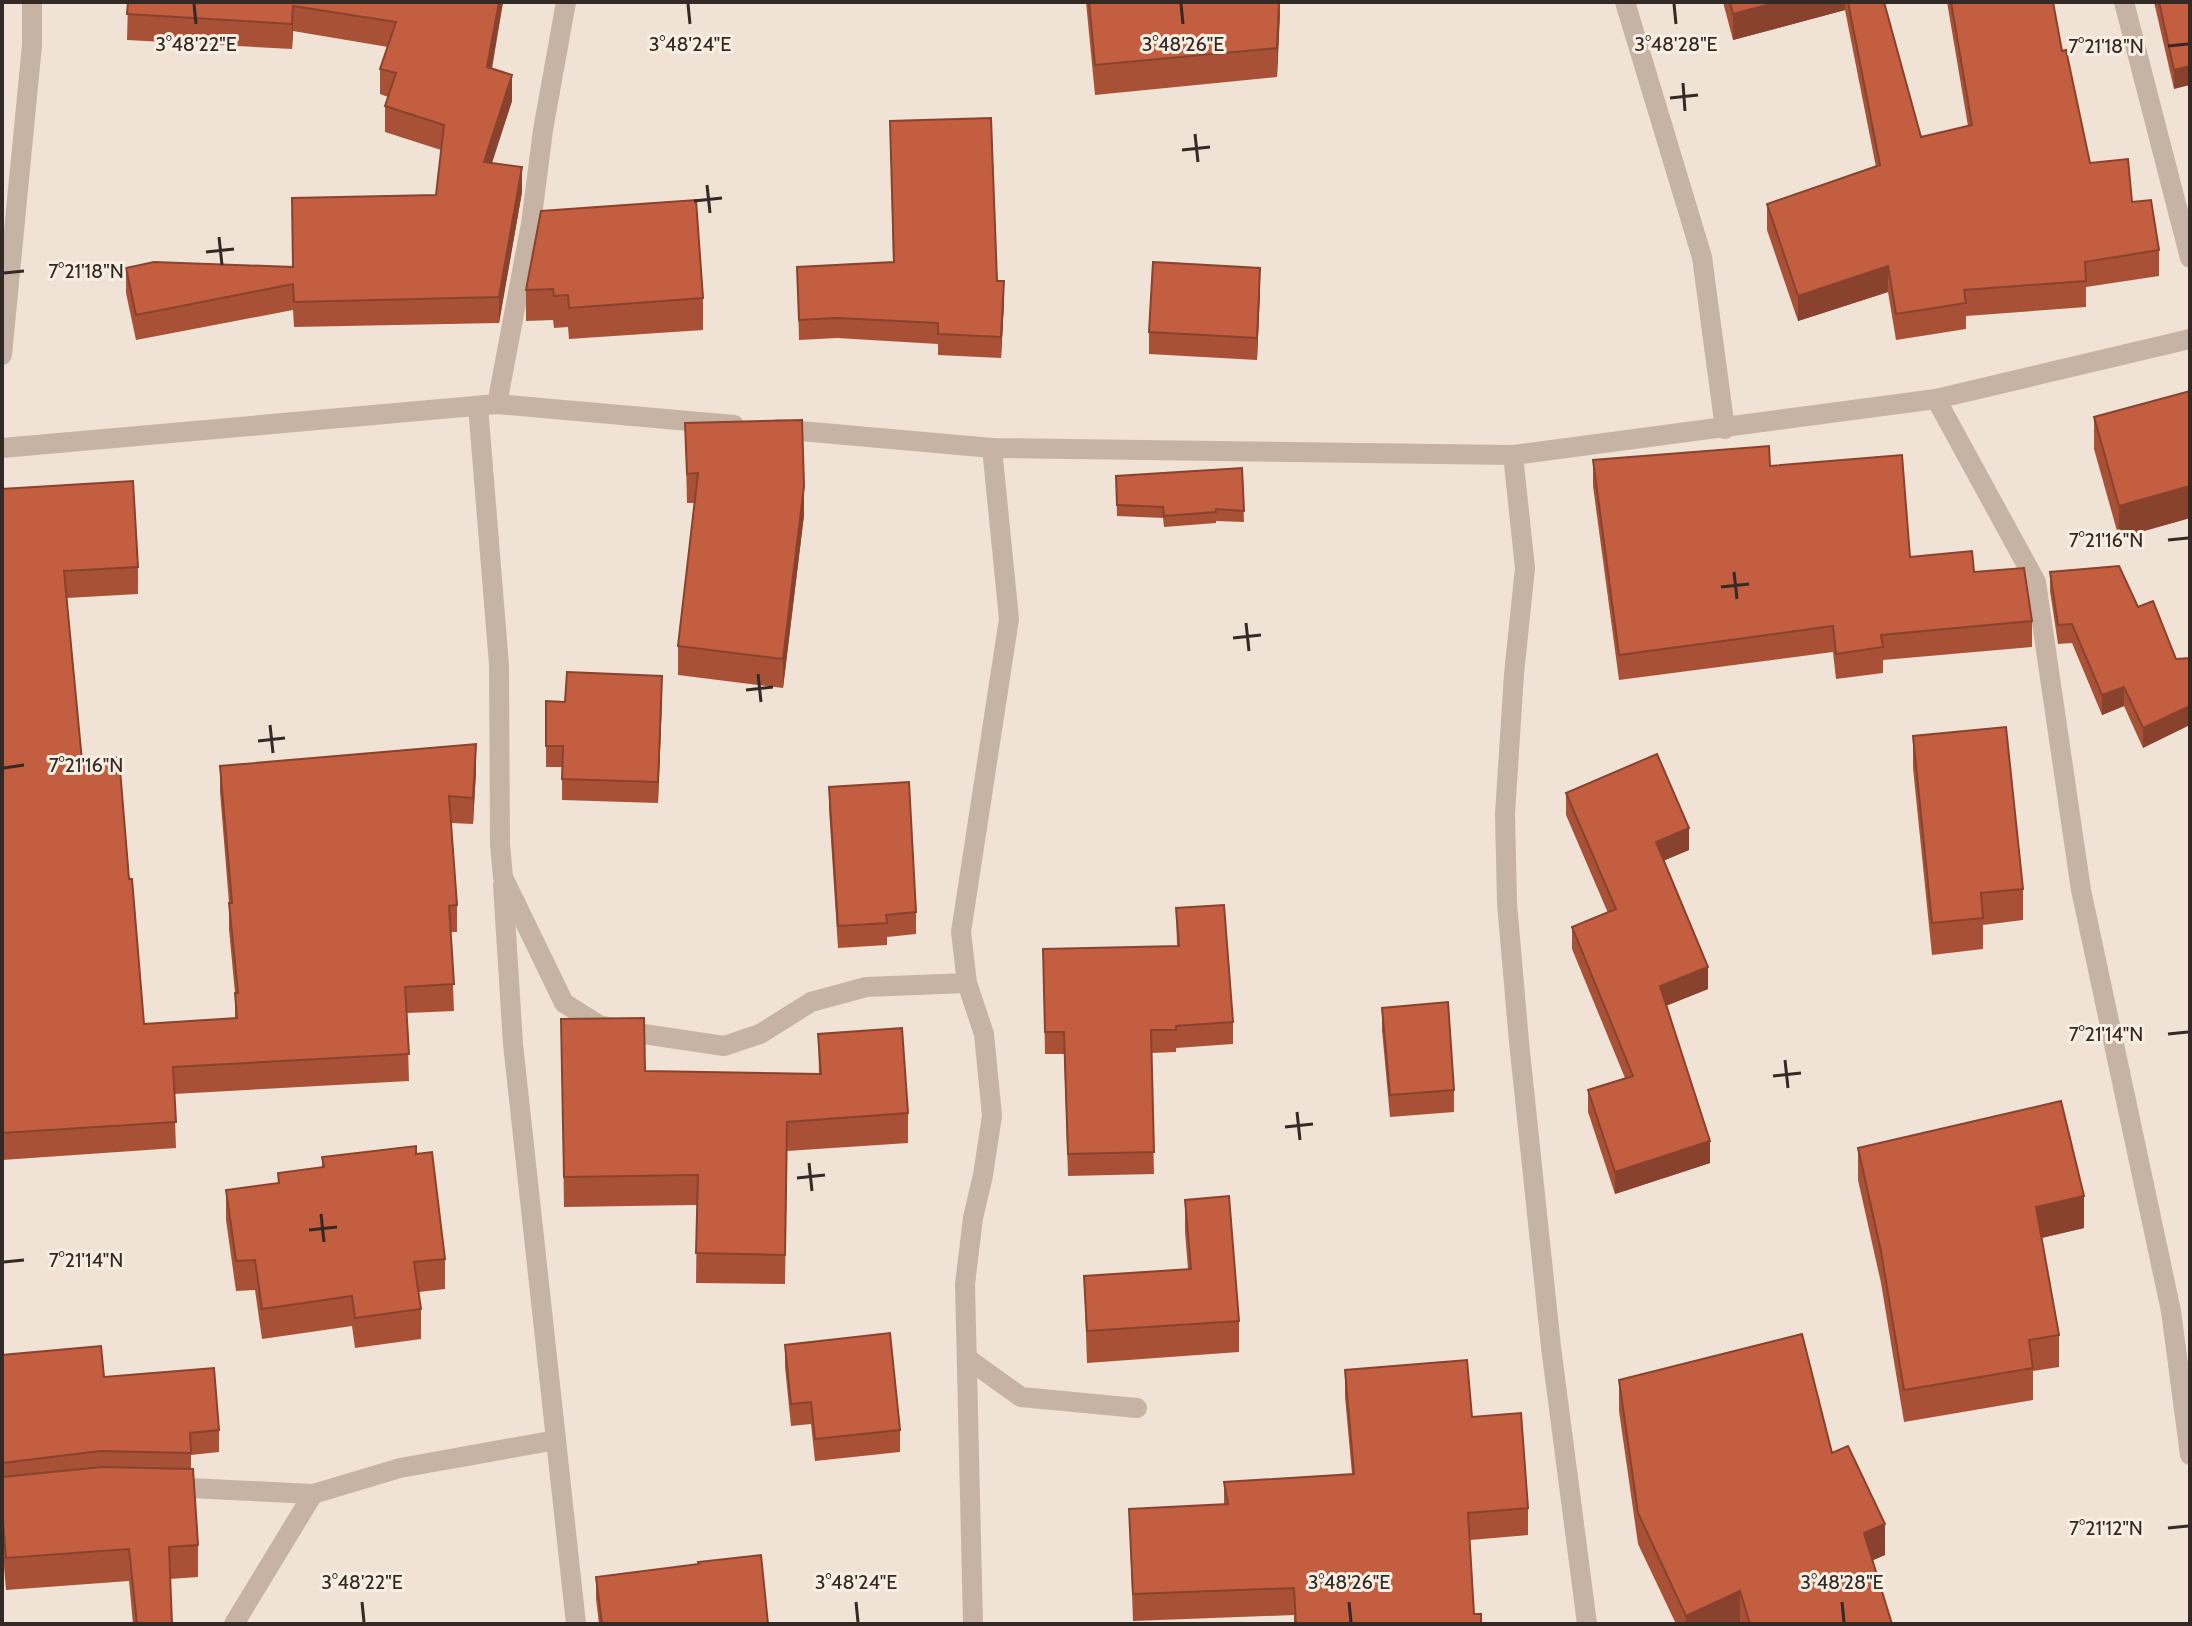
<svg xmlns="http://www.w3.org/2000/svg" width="2192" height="1626" viewBox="0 0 2192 1626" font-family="Cabin,sans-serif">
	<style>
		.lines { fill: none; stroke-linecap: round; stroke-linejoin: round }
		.minor { stroke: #c7b3a3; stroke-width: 20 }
		.tertiary { stroke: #c7b3a3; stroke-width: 20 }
		.wall { fill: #a95137 }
		.shaded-wall { fill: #89422d }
		.building { fill: #c45e40; stroke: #89422d; stroke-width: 2 }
		.ticks { fill: none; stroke: #332925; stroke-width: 3 }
		.ticks-label { font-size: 20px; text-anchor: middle; fill: #332925; stroke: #f8eee2; stroke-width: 6; stroke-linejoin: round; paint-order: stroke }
	</style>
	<rect width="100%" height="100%" fill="#f0e3d6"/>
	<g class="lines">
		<g class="minor">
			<path d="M1625 2 1702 257 1725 429"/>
			<path d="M2124 2 2190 258"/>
			<path d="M2 355 32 45V2"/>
			<path d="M1936 399 2036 582 2081 890 2171 1311 2190 1455"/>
			<path d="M497 404 531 224 543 130 566 2"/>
			<path d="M478 406 499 665 500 845 503 877 564 1003 599 1025 630 1032 724 1046 760 1034 811 1002 866 987 967 983"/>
			<path d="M1513 455 1525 568 1514 674 1505 814 1507 903 1519 1042 1551 1347 1587 1624"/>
			<path d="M503 885 513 1044 576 1624"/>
			<path d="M968 1359 1021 1397 1137 1408"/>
			<path d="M169 1487 313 1494"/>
			<path d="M234 1624 313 1494 400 1468 556 1440"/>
			<path d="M973 1624 965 1284 973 1218 983 1175 992 1116 984 1034 967 983 961 932 1009 619 992 448"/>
		</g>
		<g class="tertiary">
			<path d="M778 429 992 448 1513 455 1936 399 2190 339"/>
			<path d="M2 448 497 404 734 425"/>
		</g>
	</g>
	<g class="wall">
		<path d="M128 2H503L492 69 512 101 491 163 522 192 499 323 294 327 293 310 136 340 126 293V268L293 267 436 195 441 150 385 132V106L388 97 380 94V69L388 47 293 31 292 49 127 40Z"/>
		<path d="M1086 2H1280L1277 77 1095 95Z"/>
		<path d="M1723 2H1884L1921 137 1968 126 1947 2H2053L2062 51 2090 163 2132 202 2159 250V276L2086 287V307L1966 316V329L1896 340 1888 292 1798 321 1767 230V204L1876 167 1845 10 1733 40Z"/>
		<path d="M2154 2H2190L2174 89Z"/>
		<path d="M890 121 997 281 1004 302 1001 358 938 355V344L837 338 799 340 797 267 893 262Z"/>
		<path d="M541 211 703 298V330L569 339 568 327 554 328 553 320 526 321V290Z"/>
		<path d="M1260 290 1257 360 1149 354V332Z"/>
		<path d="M2190 391V518L2119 538 2094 449V417Z"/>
		<path d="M685 423 804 515 783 688 678 675V646L695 503H687Z"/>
		<path d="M1593 460 1910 557 1974 572 2032 621V647L1883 660V673L1836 679 1833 652 1619 680 1593 486Z"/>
		<path d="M1242 468 1244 522 1216 521V523L1164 527 1163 518 1117 516 1116 476Z"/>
		<path d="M2 489 138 567V594L67 598 82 761 129 879 144 1024 235 1018V993L229 930V903L220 792V766L476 771 473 824 451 823 457 905V932H451L454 1011 407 1013 409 1081 174 1094 176 1148 2 1160Z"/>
		<path d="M2050 572 2138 607 2153 601 2143 748 2124 706 2102 715 2072 643 2058 644 2050 591Z"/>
		<path d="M662 697 658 803 562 800V767H546V701L565 702Z"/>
		<path d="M1913 736 2023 889V920L1983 925V949L1932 955 1913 768Z"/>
		<path d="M829 787 916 912V934L887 937V945L838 948 829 809Z"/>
		<path d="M1566 793 1689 850 1664 860 1708 989 1666 1006 1710 1163 1615 1194 1588 1112V1090L1625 1078 1572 949V927L1608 913 1566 815Z"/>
		<path d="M1176 908 1233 1022V1044L1176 1048V1052L1151 1053 1154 1174 1068 1176 1064 1054H1045L1043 949 1177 946Z"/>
		<path d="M1382 1008 1454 1090V1112L1390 1117 1382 1030Z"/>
		<path d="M561 1019 645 1071 819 1074 818 1034 908 1113V1143L787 1151 785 1284 696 1283 697 1205 564 1207Z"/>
		<path d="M1858 1148 2084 1228 2042 1238 2059 1335V1367L2033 1371V1400L1904 1422 1881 1283 1858 1180Z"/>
		<path d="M416 1154 445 1259V1289L419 1292 421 1309V1339L355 1348 352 1326 262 1339 255 1290 236 1291 226 1220V1190L278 1183V1173L322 1167V1157Z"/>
		<path d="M1185 1200 1239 1321V1352L1087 1363 1084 1276 1188 1269 1185 1232Z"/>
		<path d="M785 1345 900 1430V1452L815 1461 811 1424 791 1426 785 1367Z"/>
		<path d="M2 1355 104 1377 219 1430V1452L191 1455V1469L198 1545V1577L170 1579 172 1624H133L129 1581 6 1590 2 1542Z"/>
		<path d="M1345 1370 1472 1417 1528 1508V1535L1470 1540 1474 1614 1481 1624H1294V1615L1133 1621 1129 1509 1224 1505V1482L1352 1474 1345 1397Z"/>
		<path d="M1619 1380 1832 1453 1885 1555 1873 1560 1892 1624H1740V1622L1736 1624H1676L1638 1544 1619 1411Z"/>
		<path d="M596 1577 768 1624H599L596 1599Z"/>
	</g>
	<g class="shaded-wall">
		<path d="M499 2H503L487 93V67Z"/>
		<path d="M1279 2 1280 15 1277 77V48Z"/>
		<path d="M1778 2H1845V10L1733 40V14Z"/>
		<path d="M293 6V31L292 49V24Z"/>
		<path d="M2190 66V85L2174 89V70Z"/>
		<path d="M512 75V101L484 188V162Z"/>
		<path d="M522 167V192L499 323V297Z"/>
		<path d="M1888 266V292L1798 321V296Z"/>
		<path d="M1260 268V290L1257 360V338Z"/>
		<path d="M1004 281V302L1001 358V337Z"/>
		<path d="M804 486V515L783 688V659Z"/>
		<path d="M2190 486V518L2119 538V506Z"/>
		<path d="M662 676V697L658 803V782Z"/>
		<path d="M2124 687V706L2102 715V695Z"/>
		<path d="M2190 706V725L2143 748V728Z"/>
		<path d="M476 744V771L473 824V798Z"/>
		<path d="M1689 828V850L1656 864V842Z"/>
		<path d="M1708 967V989L1660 1008V986Z"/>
		<path d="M1710 1141V1163L1615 1194V1172Z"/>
		<path d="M2084 1196V1228L2036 1239V1207Z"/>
		<path d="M1885 1524V1555L1864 1564V1533Z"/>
		<path d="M1740 1591V1622L1736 1624H1686V1616Z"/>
	</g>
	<g class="building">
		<path d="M128 2H499L487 67 512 75 484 162 522 167 499 297 294 302 293 284 136 315 126 268 154 262 293 267 292 198 436 195 444 125 385 106 396 73 380 69 396 22 293 6 292 24 127 14Z"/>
		<path d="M1089 2H1279L1277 48 1095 65Z"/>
		<path d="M1730 2H1778L1733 14Z"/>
		<path d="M1848 2H1884L1921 137 1972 125 1951 2H2053L2062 51 2066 50 2090 163 2128 159 2132 202 2151 200 2159 250 2085 262 2086 281 1964 290 1966 303 1896 314 1888 266 1798 296 1767 204 1880 165Z"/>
		<path d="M2159 2H2190V66L2174 70Z"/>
		<path d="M991 118 997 281H1004L1001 337 938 334V323L837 318 799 320 797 267 894 262 890 121Z"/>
		<path d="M696 200 703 298 569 308 568 295 554 296 553 289 526 290 541 211Z"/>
		<path d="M1153 262 1260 268 1257 338 1149 332Z"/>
		<path d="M2190 391V486L2119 506 2094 417Z"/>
		<path d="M802 420 804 486 783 659 678 646 698 473 687 474 685 423Z"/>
		<path d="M1769 446 1770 466 1902 455 1910 557 1972 551 1974 572 2024 568 2032 621 1881 635 1883 647 1836 654 1833 626 1619 655 1593 460Z"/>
		<path d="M1242 468 1244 511 1216 509V512L1164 516 1163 507 1117 505 1116 476Z"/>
		<path d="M133 481 138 567 64 571 82 761 119 757 129 879H132L144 1024 237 1018 235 993H238L229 903H232L220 766 476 744 473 798 449 796 457 905 449 906 454 984 405 987 409 1054 173 1067 176 1122 2 1133V489Z"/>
		<path d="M2119 566 2138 607 2153 601 2176 659 2190 658V706L2143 728 2124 687 2102 695 2072 624 2058 625 2050 572Z"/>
		<path d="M567 672 662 676 658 782 562 779 563 746H546V701L565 702Z"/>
		<path d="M2006 727 2023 889 1981 893 1983 918 1932 923 1913 736Z"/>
		<path d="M1657 754 1689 828 1656 842 1708 967 1660 986 1710 1141 1615 1172 1588 1090 1633 1076 1572 927 1616 909 1566 793Z"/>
		<path d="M909 782 916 912 886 915 887 923 838 926 829 787Z"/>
		<path d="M1224 905 1233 1022 1176 1026V1030H1151L1154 1152 1068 1154 1064 1032H1045L1043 949 1179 946 1176 908Z"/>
		<path d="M1448 1002 1454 1090 1390 1095 1382 1008Z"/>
		<path d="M644 1018 645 1071 821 1074 818 1034 902 1028 908 1113 787 1122 785 1255 696 1253 698 1175 564 1177 561 1019Z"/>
		<path d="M2061 1101 2084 1196 2036 1207 2059 1335 2029 1340 2033 1368 1904 1390 1881 1251 1858 1148Z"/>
		<path d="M416 1146V1154L432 1152 445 1259 414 1262 421 1309 355 1318 352 1296 262 1309 255 1260 236 1261 226 1190 279 1183 278 1173 324 1167 322 1157Z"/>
		<path d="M1229 1196 1239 1321 1087 1331 1084 1276 1191 1269 1185 1200Z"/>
		<path d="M890 1333 900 1430 815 1439 811 1402 791 1404 785 1345Z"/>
		<path d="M1802 1334 1832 1453 1848 1446 1885 1524 1864 1533 1892 1624H1750L1740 1591 1686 1616 1638 1513 1619 1380Z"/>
		<path d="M101 1346 104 1377 214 1368 219 1430 190 1433 191 1453 100 1451 2 1463V1355Z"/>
		<path d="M1467 1360 1472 1417 1521 1413 1528 1508 1468 1513 1474 1614H1481V1624H1296L1294 1588 1133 1594 1129 1509 1228 1504 1224 1482 1354 1474 1345 1370Z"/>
		<path d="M102 1467 193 1469 198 1545 169 1547 172 1624H137L129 1549 6 1558 2 1510V1477Z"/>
		<path d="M761 1555 768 1624H602L596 1577 699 1564 698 1562Z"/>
	</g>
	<path class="ticks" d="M194 4 196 24M688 4 690 24M1181 4 1183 24M1674 4 1676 24M2168 46 2188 44M1683 83 1685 111M1670 98 1698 95M1195 134 1198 162M1182 150 1210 147M707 185 710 213M694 201 722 198M219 237 222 265M206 252 234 249M4 273 24 271M2168 540 2188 538M1734 572 1737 599M1721 587 1749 584M1246 623 1249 651M1233 638 1261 635M758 674 761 702M746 690 773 687M270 725 273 753M258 741 285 738M4 768 24 765M2168 1034 2188 1032M1785 1060 1788 1088M1773 1076 1801 1073M1297 1112 1300 1140M1285 1127 1313 1124M809 1163 812 1191M797 1178 825 1175M321 1214 324 1242M309 1230 337 1227M4 1262 24 1260M2168 1528 2188 1526M362 1602 364 1622M856 1602 858 1622M1349 1602 1351 1622M1842 1602 1844 1622"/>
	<g class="ticks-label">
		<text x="196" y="51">3°48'22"E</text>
		<text x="690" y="51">3°48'24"E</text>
		<text x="1183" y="51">3°48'26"E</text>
		<text x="1676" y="51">3°48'28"E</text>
		<text x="2106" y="53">7°21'18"N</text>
		<text x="86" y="278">7°21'18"N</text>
		<text x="2106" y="547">7°21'16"N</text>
		<text x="86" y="772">7°21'16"N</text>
		<text x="2106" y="1041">7°21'14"N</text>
		<text x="86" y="1267">7°21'14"N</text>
		<text x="2106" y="1535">7°21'12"N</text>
		<text x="362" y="1589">3°48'22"E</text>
		<text x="856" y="1589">3°48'24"E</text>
		<text x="1349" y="1589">3°48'26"E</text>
		<text x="1842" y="1589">3°48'28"E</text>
	</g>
	<rect width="2192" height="1626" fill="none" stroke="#332925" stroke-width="8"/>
</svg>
